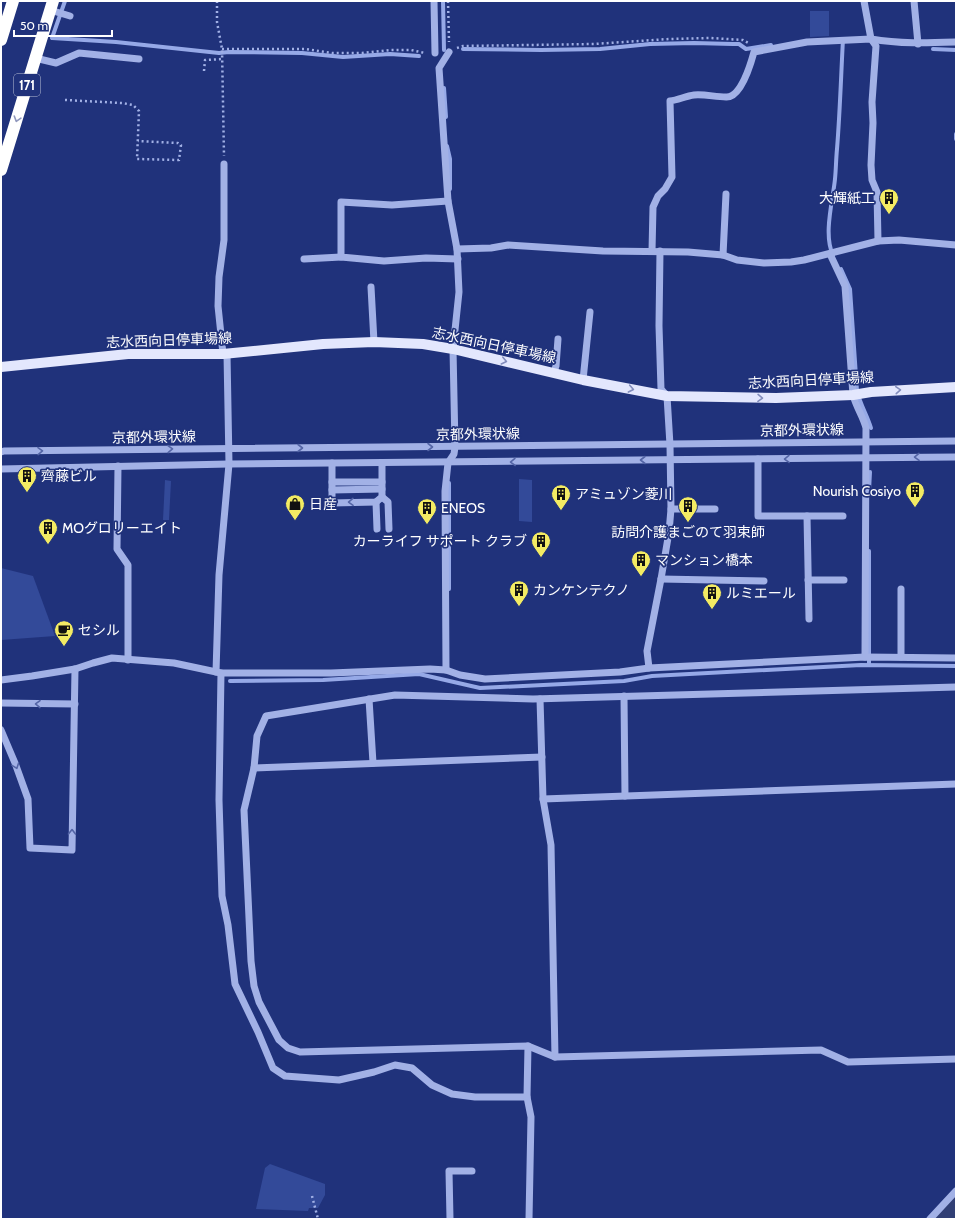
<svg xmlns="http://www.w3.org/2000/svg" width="957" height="1220" viewBox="0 0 957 1220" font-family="Cabin,'Noto Sans JP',sans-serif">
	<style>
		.green { fill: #334a99 }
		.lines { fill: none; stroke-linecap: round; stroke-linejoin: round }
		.stream { stroke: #96a9e7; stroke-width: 4 }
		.river { stroke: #313f75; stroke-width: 24 }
		.path { stroke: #a2b1e6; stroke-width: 2.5; stroke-dasharray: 2 3; stroke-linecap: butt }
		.minor { stroke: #a2b1e6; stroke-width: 7 }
		.major { stroke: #e3e7fd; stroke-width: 10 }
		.highway { stroke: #fff; stroke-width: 12 }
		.oneway { stroke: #9098bd }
		.oneway2 { stroke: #828cbc }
		.oneway3 { stroke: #5465a6 }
		.labels { text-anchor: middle; stroke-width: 3.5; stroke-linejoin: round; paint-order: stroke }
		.shield { fill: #20327b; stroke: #bcc2d7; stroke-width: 1 }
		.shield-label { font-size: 13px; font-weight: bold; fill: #fff }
		.poi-label { font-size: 14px; fill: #fff; stroke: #20327b; text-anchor: start }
		.street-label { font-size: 14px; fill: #fff; stroke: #20327b }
	</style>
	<rect width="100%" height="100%" fill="#20327b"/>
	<g class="green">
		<path d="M810 11H829V36L810 37Z"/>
		<path d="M519 479 532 480V522L519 521Z"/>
		<path d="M165 480 171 481 169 520H163Z"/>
		<path d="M1 568 33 576 55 636 1 640Z"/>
		<path d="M270 1164 325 1184V1195L318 1208H309L308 1211 256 1209 265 1168Z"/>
	</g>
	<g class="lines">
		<g class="stream">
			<path d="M65 1 52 38 116 42 219 53 229 52 302 53 343 57 390 54 419 56"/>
			<path d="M443 1 444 50"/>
			<path d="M463 49 541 50 600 49 650 44 694 43 733 44H739L746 49 771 45"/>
			<path d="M933 49 956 50"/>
			<path d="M444 88 446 117"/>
			<path d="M956 134V139"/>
			<path d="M447 146 450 159V189"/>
			<path d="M833 255C823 235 833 200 835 179 836 169 836 159 837 149 840 112 841 76 843 39"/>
			<path d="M841 269 850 289 857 391C860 404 867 415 871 428"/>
			<path d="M449 483V589"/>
			<path d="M869 491 870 472"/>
			<path d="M869 665V551"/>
			<path d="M230 681 323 680 419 674 480 688 624 681 652 676 861 665 956 666"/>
		</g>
		<path class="river" d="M946 1219 956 1209"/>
		<g class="path">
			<path d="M217 1V22L222 49 224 156"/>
			<path d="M448 1 449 42"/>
			<path d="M457 48 463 46 594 44 669 39 711 38 743 40 750 44"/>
			<path d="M222 49H306L332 53H362L391 50H411L425 53"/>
			<path d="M204 71 205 60 223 59"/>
			<path d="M65 100 122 103 133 105 139 111 137 159 179 160 181 145 178 143 138 141"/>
			<path d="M312 1196 318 1219"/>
		</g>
		<g class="minor">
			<path d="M434 1 435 53"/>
			<path d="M864 1 871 39C900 44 927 43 956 42"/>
			<path d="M914 1 918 44"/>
			<path d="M50 10 70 16"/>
			<path d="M35 58 56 63 79 53 139 59"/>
			<path d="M448 201 392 205 341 202V257L384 261 426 258 458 259"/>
			<path d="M457 249 491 248 508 245 603 251 688 252 723 255 737 260 764 263 791 262 804 260 878 241 899 240 956 245"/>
			<path d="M652 251 653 207 658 196 665 189 672 177 670 101C678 100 686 96 694 95 705 94 715 97 726 97 741 98 751 63 754 52L807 42 871 39 876 46 872 102 873 123 871 165 872 180 877 192 878 241"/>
			<path d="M830 254 845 286 853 395C856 407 863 416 866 428L865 657"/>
			<path d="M723 255 726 194"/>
			<path d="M304 259 341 257"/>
			<path d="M371 287 374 342"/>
			<path d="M223 354 218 306 219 277 224 240V164"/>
			<path d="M554 372 556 366 558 339"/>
			<path d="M583 380 590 312"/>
			<path d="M1 452 4 451 956 441"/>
			<path d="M758 459V516H843"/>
			<path d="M332 463V503L376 502 382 497V463"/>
			<path d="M118 466 117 549 128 565V660"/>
			<path d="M1 469 229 464 956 457"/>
			<path d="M332 482H382"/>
			<path d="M332 490 382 489"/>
			<path d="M382 497 388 502 389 529"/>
			<path d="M376 502 377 529"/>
			<path d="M671 509H715"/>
			<path d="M807 516 809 619"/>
			<path d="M661 579 764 581"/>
			<path d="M808 580H844"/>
			<path d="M901 657V589"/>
			<path d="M649 668 647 651 661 579 669 532 671 509 670 445 667 396 661 389 659 326 660 251"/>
			<path d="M446 670 445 491 448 463 454 454 455 447 453 349 459 292 457 249 448 201 439 68 449 52"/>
			<path d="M216 672 219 575 229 464 227 354"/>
			<path d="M221 673 219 800 222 896 228 925 235 984 258 1032 273 1068 285 1076 339 1080 374 1072 395 1065 412 1068 432 1085 452 1094 475 1097H527L531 1117 529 1219"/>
			<path d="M1 680 32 676 75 669 93 663 112 658 174 663 221 673H331L430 669 446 670 460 675 485 679 620 672 649 668 865 657 956 658"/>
			<path d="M956 687 533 699 395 695 266 716 257 736 254 768 244 810 251 961 254 986 259 1002 279 1040 288 1048 300 1052 528 1046 555 1057 821 1050 848 1062 956 1059"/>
			<path d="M624 696 625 796"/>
			<path d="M369 699 373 763"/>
			<path d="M540 699 543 799 551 845 555 1057"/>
			<path d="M1 703 75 704"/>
			<path d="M1 730 15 763 28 799 30 848 72 850 75 669"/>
			<path d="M254 768 542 757"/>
			<path d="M543 799 956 784"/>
			<path d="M527 1097 528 1046"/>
			<path d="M450 1219 449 1171H472"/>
			<path d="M930 1219 956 1191"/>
		</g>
		<path class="major" d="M1 367 128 354H223L323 344 374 342 423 344 453 349 583 380 667 396 776 398 853 395 871 392 956 387"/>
		<g class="highway">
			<path d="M1 40 13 1"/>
			<path d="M1 170 53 1"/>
		</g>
	</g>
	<defs><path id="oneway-chevron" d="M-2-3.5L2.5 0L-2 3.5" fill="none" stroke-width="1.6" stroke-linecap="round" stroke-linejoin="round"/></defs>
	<use class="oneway" href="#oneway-chevron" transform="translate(17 119) rotate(107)"/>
	<g class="oneway2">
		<use href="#oneway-chevron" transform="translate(504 361) rotate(13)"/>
		<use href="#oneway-chevron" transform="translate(631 389) rotate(11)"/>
		<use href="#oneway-chevron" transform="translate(898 390) rotate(-4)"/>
		<use href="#oneway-chevron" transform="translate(760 398) rotate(1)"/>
	</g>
	<g class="oneway3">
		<use href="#oneway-chevron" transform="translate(430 447)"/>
		<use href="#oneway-chevron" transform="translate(300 448)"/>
		<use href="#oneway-chevron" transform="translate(170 449) rotate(-1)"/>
		<use href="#oneway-chevron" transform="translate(40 451) rotate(-1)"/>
		<use href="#oneway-chevron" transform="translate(917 457) rotate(179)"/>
		<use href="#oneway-chevron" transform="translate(787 459) rotate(179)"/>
		<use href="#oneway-chevron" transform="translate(643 460) rotate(180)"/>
		<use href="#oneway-chevron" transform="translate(513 462) rotate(179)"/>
		<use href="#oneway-chevron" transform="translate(351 502) rotate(179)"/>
		<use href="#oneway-chevron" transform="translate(38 704) rotate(-179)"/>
		<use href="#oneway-chevron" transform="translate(16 766) rotate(70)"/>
		<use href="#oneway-chevron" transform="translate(72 832) rotate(-89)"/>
	</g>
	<defs>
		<symbol id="building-pin" viewBox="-11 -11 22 30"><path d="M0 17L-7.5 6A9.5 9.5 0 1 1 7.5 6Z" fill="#f3eb63" stroke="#20327b"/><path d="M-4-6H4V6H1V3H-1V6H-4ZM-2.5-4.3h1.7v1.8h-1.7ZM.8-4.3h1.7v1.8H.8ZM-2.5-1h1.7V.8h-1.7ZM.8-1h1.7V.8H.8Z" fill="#111"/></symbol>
		<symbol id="shop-pin" viewBox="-11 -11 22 30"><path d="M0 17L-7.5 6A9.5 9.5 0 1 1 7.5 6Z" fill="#f3eb63" stroke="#20327b"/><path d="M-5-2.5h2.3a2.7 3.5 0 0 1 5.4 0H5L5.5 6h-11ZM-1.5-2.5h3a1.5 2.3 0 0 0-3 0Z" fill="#111"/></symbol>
		<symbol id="cafe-pin" viewBox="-11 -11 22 30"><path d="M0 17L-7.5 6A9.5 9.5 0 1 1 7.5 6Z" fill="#f3eb63" stroke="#20327b"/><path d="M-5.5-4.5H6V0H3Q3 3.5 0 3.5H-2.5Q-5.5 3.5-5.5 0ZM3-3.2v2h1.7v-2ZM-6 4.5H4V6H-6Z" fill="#111"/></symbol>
	</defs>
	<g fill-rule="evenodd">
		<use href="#building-pin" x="878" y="187" width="22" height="30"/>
		<use href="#building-pin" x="16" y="465" width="22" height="30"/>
		<use href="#building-pin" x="904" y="480" width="22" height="30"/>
		<use href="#building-pin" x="550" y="483" width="22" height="30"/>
		<use href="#shop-pin" x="284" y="493" width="22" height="30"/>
		<use href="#building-pin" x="677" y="495" width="22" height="30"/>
		<use href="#building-pin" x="416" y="497" width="22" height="30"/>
		<use href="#building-pin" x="37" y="517" width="22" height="30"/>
		<use href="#building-pin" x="530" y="530" width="22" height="30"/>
		<use href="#building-pin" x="630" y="549" width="22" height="30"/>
		<use href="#building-pin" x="508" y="579" width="22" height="30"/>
		<use href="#building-pin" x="701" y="582" width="22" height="30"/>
		<use href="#cafe-pin" x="53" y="619" width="22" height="30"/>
	</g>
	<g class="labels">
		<rect class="shield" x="14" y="74" width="26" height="22" rx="3"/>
		<g class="shield-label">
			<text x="27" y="90">171</text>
		</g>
		<g class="poi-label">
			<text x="875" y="203" text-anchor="end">大輝紙工</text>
			<text x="41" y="481">齊藤ビル</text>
			<text x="901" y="496" text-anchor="end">Nourish Cosiyo</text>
			<text x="575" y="499">アミュゾン菱川</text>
			<text x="309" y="509">日産</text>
			<text x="441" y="513">ENEOS</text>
			<text x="62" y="533">MOグロリーエイト</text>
			<text x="688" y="537" text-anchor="middle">訪問介護まごのて羽束師</text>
			<text x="527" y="546" text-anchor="end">カーライフ サポート クラブ</text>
			<text x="655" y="565">マンション橋本</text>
			<text x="533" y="595">カンケンテクノ</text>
			<text x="726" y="598">ルミエール</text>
			<text x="78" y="635">セシル</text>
		</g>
		<g class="street-label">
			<text transform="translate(169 340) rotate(-2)" y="5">志水西向日停車場線</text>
			<text transform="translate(494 345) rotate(12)" y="5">志水西向日停車場線</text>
			<text transform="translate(811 380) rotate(-3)" y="5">志水西向日停車場線</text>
			<text transform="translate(802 430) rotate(-1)" y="5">京都外環状線</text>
			<text transform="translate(478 434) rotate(-1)" y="5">京都外環状線</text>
			<text transform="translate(154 437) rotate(-1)" y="5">京都外環状線</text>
		</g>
	</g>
	<rect width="957" height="1220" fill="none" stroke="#ffffff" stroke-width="4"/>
	<path d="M14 30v6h98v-6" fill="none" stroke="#ffffff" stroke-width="2"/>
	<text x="20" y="30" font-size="12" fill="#ffffff" stroke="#20327b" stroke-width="3" paint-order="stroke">50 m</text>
</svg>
